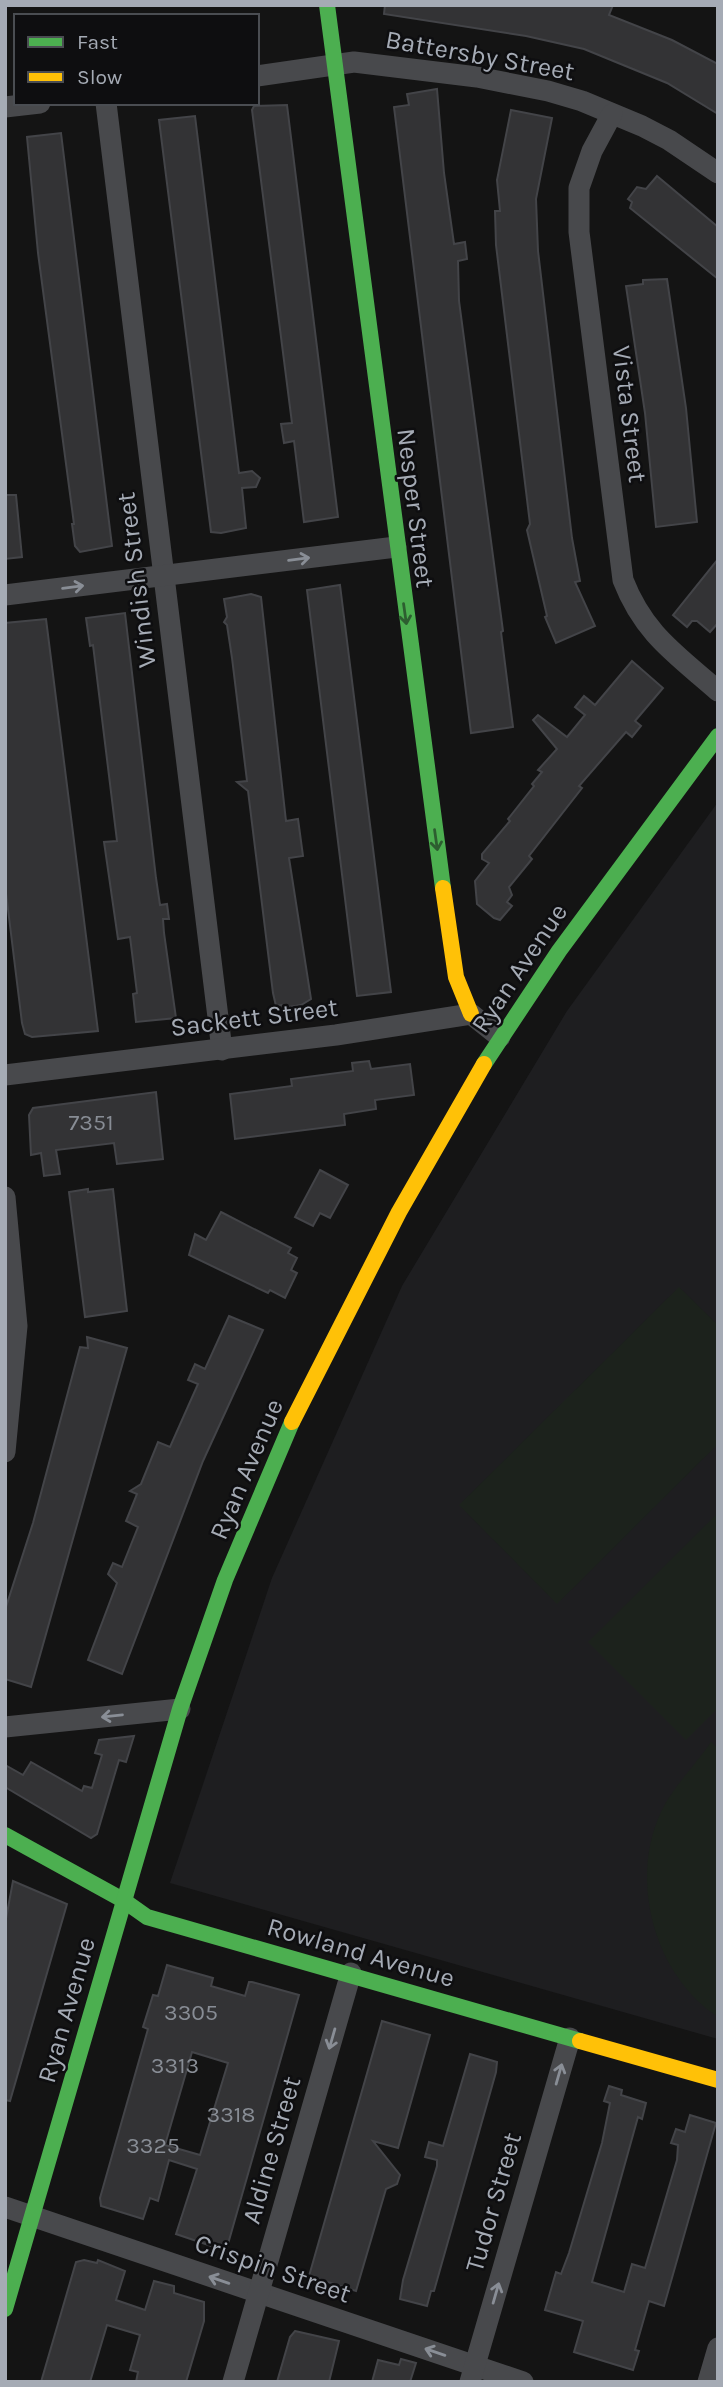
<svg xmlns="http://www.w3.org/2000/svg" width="723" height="2387" viewBox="0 0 723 2387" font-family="Karla,sans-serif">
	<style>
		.built { fill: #1e1e20 }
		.green { fill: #1c221c }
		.building { fill: #333335; stroke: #434448; stroke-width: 2; fill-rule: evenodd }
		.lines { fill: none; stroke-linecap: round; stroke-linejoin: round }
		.street { stroke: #48494c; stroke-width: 21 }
		.fast { stroke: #4caf50; stroke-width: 16 }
		.slow { stroke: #ffc107; stroke-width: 16 }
		.oneway { stroke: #898e96 }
		.oneway2 { stroke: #2d5e30 }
		.labels { text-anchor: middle; stroke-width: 5; stroke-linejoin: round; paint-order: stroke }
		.number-label { font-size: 23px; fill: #888d95 }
		.street-label { font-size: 26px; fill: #a5abb5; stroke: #0e0e10 }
	</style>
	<rect width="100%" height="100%" fill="#141414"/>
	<path class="built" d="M718 802V2039L170 1883 272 1578 402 1286 567 1011Z"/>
	<g class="green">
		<path d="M679 1287 718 1325V1444L557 1604 459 1505Z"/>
		<path d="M718 1513V1708L686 1740 588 1642Z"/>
		<path d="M711 1742 718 1748V2012L715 2015C654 1973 629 1880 661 1812 674 1785 695 1766 711 1742Z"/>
	</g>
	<g class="building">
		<path d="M385 5H613L609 15 672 40 718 64V114L667 83 584 49 526 36 384 14Z"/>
		<path d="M437 89 444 173 454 244 465 242 467 259 458 261 459 301 503 631 501 632 513 727 471 733 394 107 409 105 407 94Z"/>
		<path d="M287 105 338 517 304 522 294 441 284 443 281 424 292 423 252 110 254 106Z"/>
		<path d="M511 110 552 118 536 199 538 251 572 538 580 581 575 582 595 626 556 643 545 617 547 616 527 530 530 524 496 245 495 211H500L497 180Z"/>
		<path d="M195 116 239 473 252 471 260 478 256 487 242 488 246 528 221 533 211 532 159 120Z"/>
		<path d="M61 133 112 546 80 552 75 546 72 524H74L38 253 27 137Z"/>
		<path d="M657 176 718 227V279L630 208 632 202 628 199 637 187 646 189Z"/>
		<path d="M667 279 686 408 697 522 656 527 645 413 626 286 643 284V280Z"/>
		<path d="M5 495H16L22 557 5 559Z"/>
		<path d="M718 559V623L710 632 697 621H692L687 627 673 615Z"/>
		<path d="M340 585 391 992 357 996 307 590Z"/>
		<path d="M251 594 261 597 286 821 298 819 303 856 289 858 311 999 301 1005 283 1008 282 1005 276 1006 273 993 248 791 237 782 247 781 232 658 227 625 224 622 227 617 224 599Z"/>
		<path d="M125 613 156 878 160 905 167 904 169 919H163L164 933 176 1018 136 1022 133 994 137 993 130 937 118 939 104 842 117 841 93 645 90 646 86 618Z"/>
		<path d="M46 619 98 1031 32 1037 25 1034 22 1023 5 885V623Z"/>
		<path d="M632 661 663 688 635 721 641 726 632 737 626 732 579 786 582 788 529 856 532 859 509 887 512 895 507 902 512 906 500 920 494 918 477 904 475 881 489 863 482 859V854L510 821 508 819 534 786 532 784 542 772 538 770 557 749 533 720 538 715 567 737 585 715 575 707 584 696 595 705Z"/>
		<path d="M369 1061 371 1069 410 1064 414 1095 375 1100 376 1109 344 1114 345 1125 235 1139 230 1094 292 1086 291 1079 353 1071 352 1063Z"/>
		<path d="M156 1092 163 1159 117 1164 114 1143 56 1150 60 1174 44 1176 41 1153 31 1155 29 1115 33 1108Z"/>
		<path d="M320 1170 348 1185 330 1218 320 1213 313 1226 295 1217Z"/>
		<path d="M88 1189V1192L113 1189 127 1311 85 1317 69 1192Z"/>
		<path d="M221 1212 291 1248 288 1253 297 1258 291 1270 297 1273 285 1298 270 1290 268 1293 189 1255 195 1234 206 1240Z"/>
		<path d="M229 1316 263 1330 203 1461 122 1674 88 1660 117 1583 108 1574 113 1563 122 1567 138 1527 126 1521 137 1494 130 1491 141 1484 158 1442 170 1447 198 1384 188 1380 195 1364 205 1369Z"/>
		<path d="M87 1337 127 1348 31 1687 5 1679V1610L33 1523 80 1347 88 1348Z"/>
		<path d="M134 1736 126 1762 119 1760 97 1834 91 1838 5 1787V1765L23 1775 31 1762 82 1791 84 1786 92 1788 102 1755 95 1753 99 1740Z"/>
		<path d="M13 1881 67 1904 10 2101 5 2100V1924Z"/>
		<path d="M167 1965 213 1978 211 1986 245 1996 249 1982H252L299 1995 226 2251 176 2234 197 2169 169 2160 158 2201 150 2198 143 2219 101 2206 100 2198 148 2029 143 2027 153 1995 158 1996ZM192 2052 228 2063 200 2155 165 2145Z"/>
		<path d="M382 2021 430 2035 398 2148 373 2141 400 2175 397 2184 386 2189 356 2291 309 2276Z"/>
		<path d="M470 2054 497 2062 496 2072 434 2291H431L427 2306 400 2299 403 2280 437 2166V2160L425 2157 429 2142 443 2146Z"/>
		<path d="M609 2086 622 2090 621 2095 646 2103 642 2119 638 2117 592 2282 624 2292 632 2264 645 2268 677 2160 678 2145 671 2143 676 2129 685 2132 690 2115 716 2123 664 2306 649 2301 635 2350 639 2351 633 2370 574 2352 583 2321 545 2310 556 2272 561 2274 569 2253 602 2143 610 2103 604 2101Z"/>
		<path d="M84 2260 97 2263 98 2260 125 2271 116 2300 145 2310 154 2281 174 2286V2293L204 2302V2321L186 2382H136L138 2372 130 2370 140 2335 107 2325 90 2382H41L76 2262Z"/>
		<path d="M295 2331 339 2341 329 2382H277L290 2337Z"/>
		<path d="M401 2359 416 2363 410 2382H372L378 2360 399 2365Z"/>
	</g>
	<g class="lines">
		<g class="street">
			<path d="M257 76 354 62 477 77 548 91 582 101 642 126 669 140 718 173"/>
			<path d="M106 103 222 1050"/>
			<path d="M5 107 40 103"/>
			<path d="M612 114 592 151 579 188V232L623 580C644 634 676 654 718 691"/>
			<path d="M5 595 396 547"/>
			<path d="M5 1075 336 1035 471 1014 500 1037"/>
			<path d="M5 1197 17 1326 5 1452"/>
			<path d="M5 1727 180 1709"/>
			<path d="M5 2207 523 2382"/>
			<path d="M233 2382 351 1973"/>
			<path d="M470 2382 570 2038"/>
			<path d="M708 2382 718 2348"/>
		</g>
		<g class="fast">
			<path d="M327 5 443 888"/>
			<path d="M484 1064 559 951 718 736"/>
			<path d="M5 1835 123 1900 147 1917 580 2041"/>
			<path d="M5 2309 180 1709 225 1580 292 1422"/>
		</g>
		<g class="slow">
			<path d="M443 888 456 977 471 1014"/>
			<path d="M292 1422 399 1212 484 1064"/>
			<path d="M580 2041 718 2080"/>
		</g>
	</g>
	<defs><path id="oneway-shaft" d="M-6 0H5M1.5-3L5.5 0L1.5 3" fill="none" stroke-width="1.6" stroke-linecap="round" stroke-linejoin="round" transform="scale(1.75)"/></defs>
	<g class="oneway">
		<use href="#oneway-shaft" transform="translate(299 559) rotate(-7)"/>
		<use href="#oneway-shaft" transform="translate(73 587) rotate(-7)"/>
		<use href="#oneway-shaft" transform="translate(112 1716) rotate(174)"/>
		<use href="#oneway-shaft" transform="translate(332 2039) rotate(106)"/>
		<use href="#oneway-shaft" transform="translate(559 2074) rotate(-74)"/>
		<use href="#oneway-shaft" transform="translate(219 2280) rotate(-161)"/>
		<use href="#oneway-shaft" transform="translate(496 2293) rotate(-74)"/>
		<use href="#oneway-shaft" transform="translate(435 2352) rotate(-161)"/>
	</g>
	<g class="oneway2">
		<use href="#oneway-shaft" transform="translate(405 614) rotate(82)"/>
		<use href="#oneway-shaft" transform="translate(436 840) rotate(82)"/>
	</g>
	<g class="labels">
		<g class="number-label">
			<text x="91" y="1130">7351</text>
			<text x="191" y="2020">3305</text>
			<text x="175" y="2073">3313</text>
			<text x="231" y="2122">3318</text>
			<text x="153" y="2153">3325</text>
		</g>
		<g class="street-label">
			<text transform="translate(480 55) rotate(10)" y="9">Battersby Street</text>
			<text transform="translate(630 414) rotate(83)" y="9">Vista Street</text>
			<text transform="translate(416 508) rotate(83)" y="9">Nesper Street</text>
			<text transform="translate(136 580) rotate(-97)" y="9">Windish Street</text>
			<text transform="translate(519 968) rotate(-56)" y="9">Ryan Avenue</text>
			<text transform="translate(254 1017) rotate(-7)" y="9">Sackett Street</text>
			<text transform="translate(246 1469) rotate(-67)" y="9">Ryan Avenue</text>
			<text transform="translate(361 1952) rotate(16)" y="9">Rowland Avenue</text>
			<text transform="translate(66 2010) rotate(-74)" y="9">Ryan Avenue</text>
			<text transform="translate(271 2150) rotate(-74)" y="9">Aldine Street</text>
			<text transform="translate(493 2202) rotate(-74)" y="9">Tudor Street</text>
			<text transform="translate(273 2268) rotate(19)" y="9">Crispin Street</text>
		</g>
	</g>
	<rect width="723" height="2387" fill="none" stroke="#a5abb5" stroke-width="14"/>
	<rect x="14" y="14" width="245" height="91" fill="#0e0e10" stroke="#4a4d52" stroke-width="2"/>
	<rect x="28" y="37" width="35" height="10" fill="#4caf50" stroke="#4a4d52" stroke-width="2"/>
	<text x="77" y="49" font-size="21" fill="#a5abb5">Fast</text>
	<rect x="28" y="72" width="35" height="10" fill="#ffc107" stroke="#4a4d52" stroke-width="2"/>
	<text x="77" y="84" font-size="21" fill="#a5abb5">Slow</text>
</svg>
